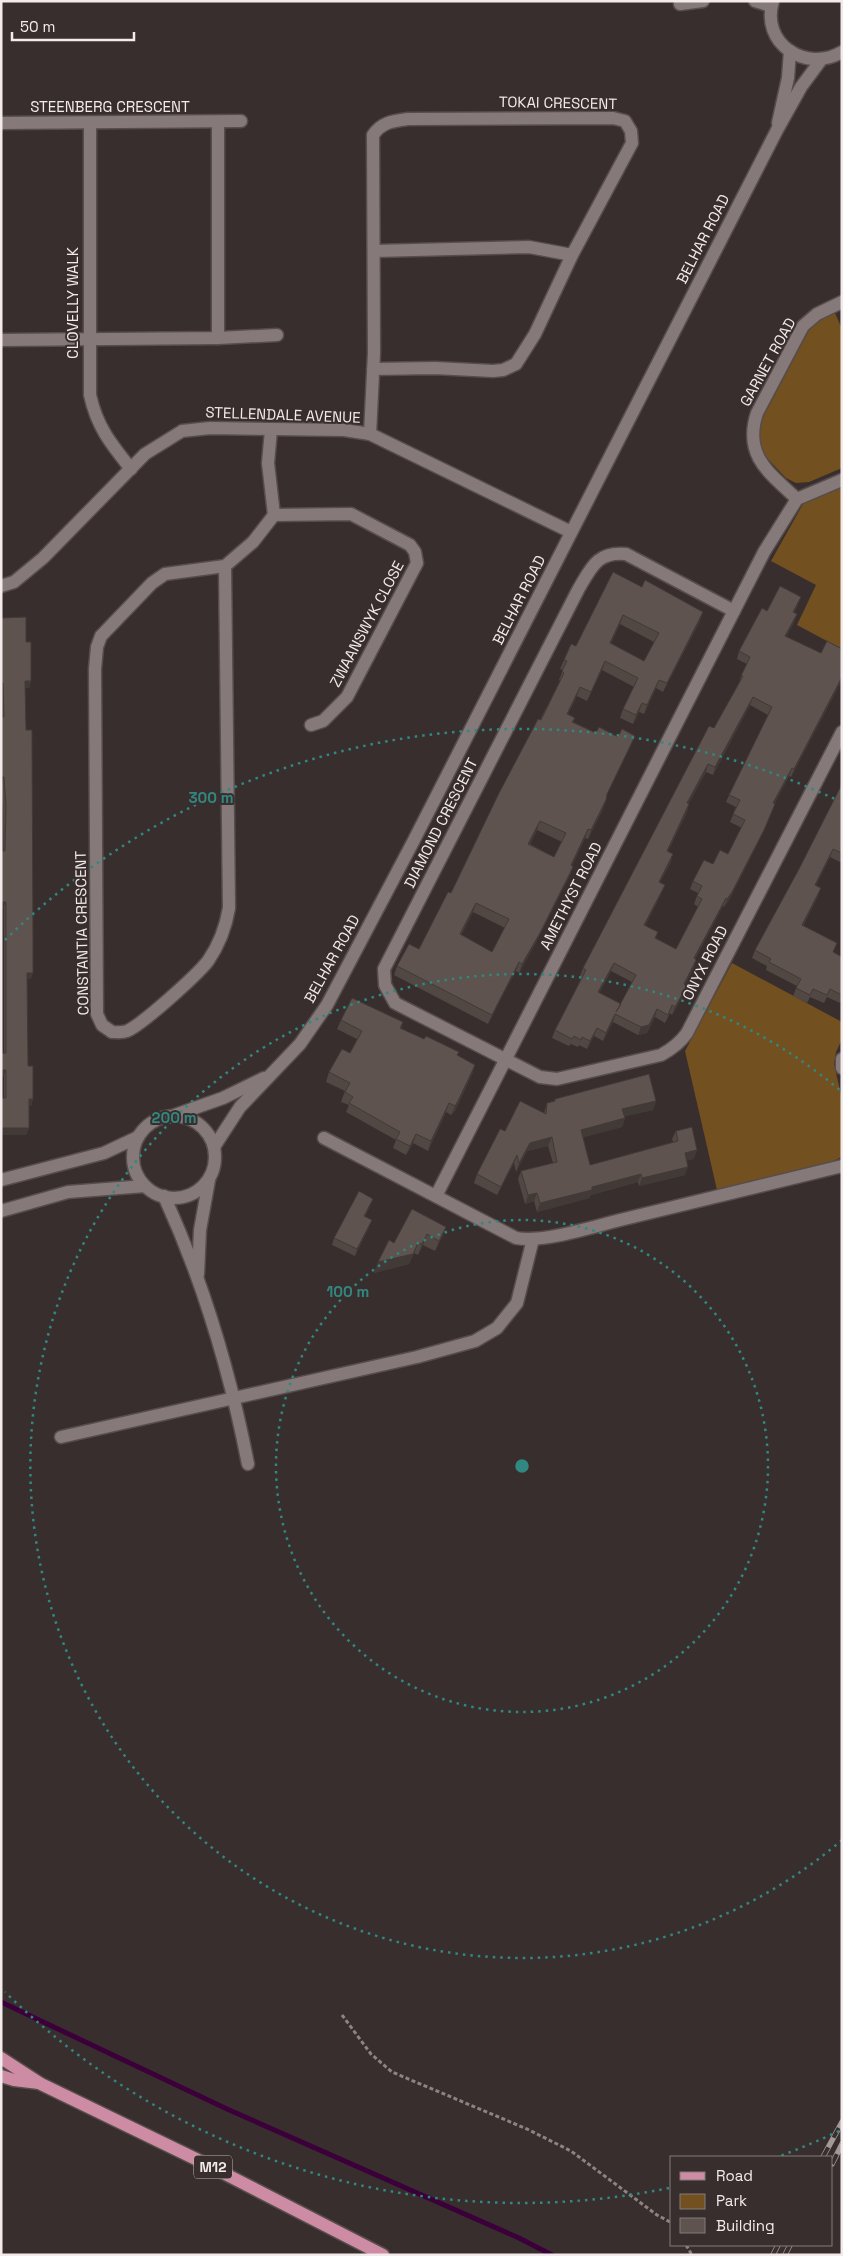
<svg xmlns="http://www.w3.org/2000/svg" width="843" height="2256" viewBox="0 0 843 2256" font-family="'Space Grotesk',sans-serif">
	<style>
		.green { fill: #725020 }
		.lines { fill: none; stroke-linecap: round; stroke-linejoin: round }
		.stream { stroke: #3b003a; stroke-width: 5 }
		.minor-casing { stroke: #574d4d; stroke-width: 15 }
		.primary-casing { stroke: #574d4d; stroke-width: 15 }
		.path { stroke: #8d8383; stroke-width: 3; stroke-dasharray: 4 2.5; stroke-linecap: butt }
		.minor { stroke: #867979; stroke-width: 12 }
		.primary { stroke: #cd8ca4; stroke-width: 12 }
		.rail-casing { stroke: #a39999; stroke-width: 5.5 }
		.rail { stroke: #392e2e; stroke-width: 4; stroke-dasharray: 11; stroke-linecap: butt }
		.wall { fill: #514743; fill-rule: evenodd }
		.shaded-wall { fill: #423a37 }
		.building { fill: #5e534e; stroke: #423a37; fill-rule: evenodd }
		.ring { fill: none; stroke: #318881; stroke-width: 2.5; stroke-dasharray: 2.5 5 }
		.labels { text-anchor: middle; stroke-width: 4; stroke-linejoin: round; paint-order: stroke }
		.shield { fill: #392e2e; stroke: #bbb2b2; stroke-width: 1 }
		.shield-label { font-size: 14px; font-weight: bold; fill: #f3ebeb }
		.street-label { font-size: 15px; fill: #f3ebeb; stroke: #392e2e }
		.centre { fill: #318881; stroke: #392e2e; stroke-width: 2.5 }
		.ring-label { font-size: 15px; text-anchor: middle; font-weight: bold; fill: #318881; stroke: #392e2e; stroke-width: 4; stroke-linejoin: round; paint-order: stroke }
	</style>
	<rect width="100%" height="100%" fill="#392e2e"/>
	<g class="green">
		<path d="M835 313 842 329V468L809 482 796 483 786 478 760 451 758 444 759 425 810 328 817 321Z"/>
		<path d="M842 485V649L797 625 816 585 771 561 803 504 809 500Z"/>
		<path d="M732 963 842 1022V1039L836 1052 834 1064 842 1099V1157L831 1162 717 1190 685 1051Z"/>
	</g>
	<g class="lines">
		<path class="stream" d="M1 2002 227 2109 519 2238 552 2255"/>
		<defs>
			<g id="minor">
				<path d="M755 1 771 6"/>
				<path d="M773 1C760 44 806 73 842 52"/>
				<path d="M680 4 703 1"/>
				<path d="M218 122V338"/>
				<path d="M1 123 241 121"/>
				<path d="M778 123 788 78 790 51"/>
				<path d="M90 124V395C97 427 111 444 131 469"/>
				<path d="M375 251 529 247 572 255"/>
				<path d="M1 340 218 338 277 335"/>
				<path d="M370 434 374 353 373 135C382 122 393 121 408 119L613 118 625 121 631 131 632 143 572 255 535 334 516 364 503 370 493 371 435 368 373 369"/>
				<path d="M797 499C769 473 743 455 757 413L803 326 817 314 842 302"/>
				<path d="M274 515 351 514 410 545 415 552 417 563 347 697 323 721 311 725"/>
				<path d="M225 566 229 908C226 926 219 945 208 961 197 975 143 1024 127 1031 122 1033 117 1032 112 1032L102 1025 97 1014 95 669 97 647 101 636 152 583 165 574 225 566 253 542 274 515 268 463 271 430"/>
				<path d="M1 586 14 582 43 558 145 454 182 431 210 428 344 430 370 434 571 532"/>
				<path d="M734 611 626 554C597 551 591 568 578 590L384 969 385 985 395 1003 540 1077 557 1079 661 1055C672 1049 680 1043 687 1033L842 732"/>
				<path d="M842 1059V1068"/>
				<path d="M175 1115 223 1098 264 1078"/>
				<circle cx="174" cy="1157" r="41"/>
				<path d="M324 1138 516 1238C543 1243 592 1227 620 1220 694 1202 768 1184 842 1166"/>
				<path d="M214 1147 240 1107 300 1044 327 1005 413 842 777 130 801 87 821 60"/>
				<path d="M1 1180 104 1153 138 1137"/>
				<path d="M164 1196C203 1281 230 1372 248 1464"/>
				<path d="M436 1196 764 552 797 499 842 480"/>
				<path d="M1 1211 68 1192 145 1186"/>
				<path d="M198 1274 200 1230 209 1180"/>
				<path d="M61 1437 417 1357 475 1341 497 1328 517 1303 533 1239"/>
			</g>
			<g id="primary">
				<path d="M1 2058 41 2084 200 2161 383 2255"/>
				<path d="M1 2076 14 2080 39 2083"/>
			</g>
		</defs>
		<use href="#minor" class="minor-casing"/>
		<use href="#primary" class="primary-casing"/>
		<g class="path">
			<path d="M342 2015 371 2054 392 2072 527 2129 571 2151 657 2215 672 2223"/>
			<path d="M686 2245 692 2255"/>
		</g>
		<use href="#minor" class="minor"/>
		<use href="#primary" class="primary"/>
		<defs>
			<g id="rail">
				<path d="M823 2157 842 2122"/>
				<path d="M832 2164 842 2144"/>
				<path d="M773 2255 778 2245"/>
				<path d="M785 2255 790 2245"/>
			</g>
		</defs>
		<use href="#rail" class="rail-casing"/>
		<use href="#rail" class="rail"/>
	</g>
	<g class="wall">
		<path d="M613 572 700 621 663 692 656 688 644 714 639 712 633 724 620 718 623 709 634 687 602 670 587 701 577 696 568 714 575 718 573 722 596 733 631 745 606 797 603 809 588 839 585 838 572 866 573 867 570 875 536 942 519 973 516 971 511 979 488 1024 394 975 397 966 419 949 451 893 560 681 559 680 563 670 560 669 564 660 576 646ZM620 624 654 642 644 661 611 643ZM537 830 562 842 554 857 530 844ZM473 912 505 928 492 952 461 935Z"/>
		<path d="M798 605 794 613 797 614 794 622 786 637 821 653 842 649V680L791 777 789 776 774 804 772 812 761 837 729 900 724 907 723 906 695 959 696 960 694 967 685 985 684 994 672 1015 670 1013 665 1023 655 1017 647 1033 638 1035 613 1022 603 1041 594 1036 587 1049 579 1045 578 1047 571 1044 569 1046 552 1038 555 1030 582 977 580 976 583 968 739 684 741 676 747 664 737 659 739 651 767 611ZM750 705 768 715 729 795 726 802 736 807 730 822 742 828 728 854 713 864 693 881 690 889 698 893 694 904 698 907 676 949 655 938 658 932 645 926 662 892 665 885 660 882 671 862 668 851 687 812 688 804 706 772 713 775ZM611 971 632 982 621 1004 599 993Z"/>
		<path d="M1 618 26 642 31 681 29 688H25L31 979H27L28 1066 33 1099 31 1106H29V1128L26 1135H1V1098H4V940L3 811 1 783Z"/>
		<path d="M842 784V863L830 857 816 885 818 896 803 926 834 952 842 957V1000L840 1003 827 997 824 1003 810 997 807 1003 793 996 797 986 766 970 767 966 752 958 755 950 799 869Z"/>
		<path d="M341 1020 403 1022 401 1029 475 1065 472 1074 455 1111 451 1115 446 1112 428 1151 413 1143 406 1155 393 1148 396 1140 346 1112 349 1105 341 1102 345 1091 326 1082 329 1072 350 1053 357 1039 337 1029Z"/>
		<path d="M555 1099 656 1101 653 1110 624 1116 625 1118 622 1127 583 1137 590 1165 673 1142 672 1139 676 1131 694 1159 687 1160 685 1175 639 1186 638 1182 591 1195 589 1198 537 1212 534 1201 525 1204 518 1179 521 1171 553 1163 548 1146 527 1151 516 1172 514 1163 497 1195 474 1183 477 1174 505 1131 544 1113 547 1103 554 1101Z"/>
		<path d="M370 1206 365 1216 369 1227 355 1256 332 1245 334 1238Z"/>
		<path d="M446 1227 442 1237 435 1251 423 1245 418 1255 414 1253 409 1264 374 1273 378 1262 394 1243Z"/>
	</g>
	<g class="shaded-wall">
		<path d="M801 597 798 605 790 620 793 612Z"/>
		<path d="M703 612 700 621 663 692 667 683Z"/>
		<path d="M797 614 794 622 783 644 785 636Z"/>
		<path d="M623 615 620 624 607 652 610 643Z"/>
		<path d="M605 661 602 670 587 701 591 692Z"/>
		<path d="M842 677V680L791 777 794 769Z"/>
		<path d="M659 680 656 688 644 714 647 705Z"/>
		<path d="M25 681H31L29 688H23Z"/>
		<path d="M580 687 577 696 564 723 567 714Z"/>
		<path d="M753 697 750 705 713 775 715 767Z"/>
		<path d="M642 703 639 712 633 724 636 715Z"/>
		<path d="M635 736 631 745 603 803 607 794Z"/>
		<path d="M708 764 706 772 685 811 687 803Z"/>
		<path d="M792 768 789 776 771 811 773 803Z"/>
		<path d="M1 777H4L2 783H1Z"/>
		<path d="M606 800 603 809 588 839 591 830Z"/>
		<path d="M689 804 687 812 664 858 667 851Z"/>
		<path d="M775 804 761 837 729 900 724 907 727 899Z"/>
		<path d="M540 821 537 830 525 852 528 844Z"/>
		<path d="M588 829 585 838 568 874 571 865Z"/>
		<path d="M833 849 830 857 812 893 815 885Z"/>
		<path d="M673 854 671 862 656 889 659 882Z"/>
		<path d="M573 867 570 875 536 942 519 973 522 964Z"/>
		<path d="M665 885 662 892 642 933 644 925Z"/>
		<path d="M821 888 818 896 799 933 802 925Z"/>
		<path d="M726 898 723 906 691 966 694 958Z"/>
		<path d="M1 902H6L3 909H1Z"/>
		<path d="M476 903 473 912 456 943 460 934Z"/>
		<path d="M696 960 694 967 681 992 684 984Z"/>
		<path d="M519 962 516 971 488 1024 492 1015Z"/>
		<path d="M614 963 611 971 596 1000 598 992Z"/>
		<path d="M27 973H33L31 979H25Z"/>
		<path d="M687 986 684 994 672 1015 675 1007Z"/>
		<path d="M657 1009 655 1017 647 1033 638 1035 641 1027Z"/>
		<path d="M615 1014 613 1022 603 1041 606 1033Z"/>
		<path d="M597 1028 594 1036 587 1049 590 1041Z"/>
		<path d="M475 1065 472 1074 455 1111 451 1115 455 1106Z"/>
		<path d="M1 1070H6L3 1077H1Z"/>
		<path d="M29 1099H33L31 1106H26Z"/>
		<path d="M656 1101 653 1110 619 1118 622 1109Z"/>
		<path d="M449 1103 446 1112 428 1151 431 1141Z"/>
		<path d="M625 1118 622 1127 578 1139 581 1130Z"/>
		<path d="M1 1128H29L26 1135H1Z"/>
		<path d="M416 1134 413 1143 406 1155 410 1146Z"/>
		<path d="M552 1137 548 1146 527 1151 516 1172 519 1163 530 1143Z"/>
		<path d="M697 1150 694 1159 682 1162 685 1153Z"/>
		<path d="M517 1155 514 1163 497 1195Z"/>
		<path d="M688 1167 685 1175 639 1186 642 1178Z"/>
		<path d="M641 1174 638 1182 591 1195 589 1198 537 1212 540 1203 592 1187Z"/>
		<path d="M537 1193 534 1201 525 1204 528 1195Z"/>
		<path d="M372 1220 369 1227 355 1256 357 1249Z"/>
		<path d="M446 1227 442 1237 435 1251 439 1241Z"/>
		<path d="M427 1234 423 1245 418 1255 422 1244Z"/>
		<path d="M418 1243 414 1253 409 1264 374 1273 378 1262Z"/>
	</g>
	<g class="building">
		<path d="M613 572 642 587 645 580 703 612 667 683 659 680 647 705 642 703 636 715 623 709 638 678 605 661 591 692 580 687 567 714 575 718 572 722 596 733 599 727 618 737 622 729 635 736 607 794 606 800 591 830 588 829 571 865 573 867 540 933 522 964 519 962 515 970 492 1015 397 966 409 944 419 949 448 892 451 893 499 793 538 719 541 720 564 673 562 671 567 661 564 660 571 644 576 646ZM623 615 659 633 644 661 610 643ZM540 821 566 833 554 857 528 844ZM476 903 509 919 492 952 460 934Z"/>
		<path d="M780 586 801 597 793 612 797 614 785 636 821 653 827 641 842 649V677L794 769 792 768 773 803 775 804 764 830 732 892 727 899 726 898 694 958 696 960 684 984 687 986 675 1007 672 1005 668 1015 657 1009 649 1025 641 1027 615 1014 606 1033 597 1028 590 1041 582 1037 581 1040 574 1036 572 1039 555 1030 586 970 583 968 709 726 714 728 743 676H741L750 657 739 651 762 608 767 611ZM753 697 772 707 729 795 740 800 733 814 745 820 728 854 720 850 713 864 704 860 693 881 702 886 697 896 702 899 676 949 655 938 658 932 644 925 665 885 659 882 673 854 667 851 689 804 687 803 708 764 715 767ZM614 963 636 975 616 1012 621 1004 598 992Z"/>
		<path d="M26 617V642H31V681H25L26 730H32L33 937V973H27L28 1066H33V1099H29V1128H1V1098H6V1070H1V1053H6V902H1V851H5L6 805 4 777H1V717H4L3 683H1V618Z"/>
		<path d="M842 784V853L833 849 815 885 821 888 802 925 837 943 833 952 842 957V995L830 989 827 995 813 989 810 995 796 988 801 979 769 962 771 959 755 950 799 869Z"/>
		<path d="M352 998 403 1022 400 1028 424 1039 426 1036 459 1052 457 1055 475 1065 458 1101 455 1106 449 1103 431 1141 416 1134 410 1146 396 1139 400 1132 349 1103 353 1097 345 1092 350 1083 329 1072 342 1049 350 1053 362 1031 341 1020Z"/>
		<path d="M649 1074 656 1101 622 1109 625 1118 581 1130 590 1165 678 1141 676 1131 692 1127 697 1150 685 1153 688 1167 642 1178 641 1174 592 1187V1190L540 1203 537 1193 528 1195 521 1171 557 1162 552 1137 530 1143 519 1163 517 1155 501 1187 477 1174 500 1129 505 1131 520 1101 546 1114 547 1103 555 1101V1099Z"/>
		<path d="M359 1191 373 1199 364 1216 372 1220 357 1249 334 1238Z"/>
		<path d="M412 1209 446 1227 439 1241 427 1234 422 1244 418 1243 413 1254 378 1262 389 1240 394 1243Z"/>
	</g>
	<g class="ring">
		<circle cx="522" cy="1466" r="246"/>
		<path d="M842 1840A492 492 0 1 1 842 1092"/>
		<path d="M839 2131A737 737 0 0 1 780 2156M669 2188A737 737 0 0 1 5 1992M5 940A737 737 0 0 1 839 801"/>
	</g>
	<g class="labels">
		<rect class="shield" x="194" y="2155.5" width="38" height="23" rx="4"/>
		<g class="shield-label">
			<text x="213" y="2172">M12</text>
		</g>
		<g class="street-label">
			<text transform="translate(558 103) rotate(1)" y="5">TOKAI CRESCENT</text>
			<text x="110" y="112">STEENBERG CRESCENT</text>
			<text transform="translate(703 239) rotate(-63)" y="5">BELHAR ROAD</text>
			<text transform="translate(73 303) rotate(-90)" y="5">CLOVELLY WALK</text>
			<text transform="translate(768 362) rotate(-61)" y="5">GARNET ROAD</text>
			<text transform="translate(283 415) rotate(2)" y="5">STELLENDALE AVENUE</text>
			<text transform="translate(519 600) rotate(-63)" y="5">BELHAR ROAD</text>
			<text transform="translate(367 624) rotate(-62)" y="5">ZWAANSWYK CLOSE</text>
			<text transform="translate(441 823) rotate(-63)" y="5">DIAMOND CRESCENT</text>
			<text transform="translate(571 896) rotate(-63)" y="5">AMETHYST ROAD</text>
			<text transform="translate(82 933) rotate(-91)" y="5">CONSTANTIA CRESCENT</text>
			<text transform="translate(332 959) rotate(-61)" y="5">BELHAR ROAD</text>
			<text transform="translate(705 963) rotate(-63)" y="5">ONYX ROAD</text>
		</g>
	</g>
	<circle cx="522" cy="1466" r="8" class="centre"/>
	<g class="ring-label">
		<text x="211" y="803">300 m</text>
		<text x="174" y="1123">200 m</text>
		<text x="348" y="1297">100 m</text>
	</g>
	<rect width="843" height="2256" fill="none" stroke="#f3ebeb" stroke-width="5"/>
	<rect x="670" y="2156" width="162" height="90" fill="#392e2e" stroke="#837a7a"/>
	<rect x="680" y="2172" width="25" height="8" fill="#cd8ca4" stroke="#837a7a"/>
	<text x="716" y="2181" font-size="15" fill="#f3ebeb">Road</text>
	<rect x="680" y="2194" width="25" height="15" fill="#725020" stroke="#837a7a"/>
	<text x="716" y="2206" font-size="15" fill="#f3ebeb">Park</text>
	<rect x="680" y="2218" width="25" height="15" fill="#5e534e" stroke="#837a7a"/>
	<text x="716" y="2231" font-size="15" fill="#f3ebeb">Building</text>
	<path d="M12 32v8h122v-8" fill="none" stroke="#f3ebeb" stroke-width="2.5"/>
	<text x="20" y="32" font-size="15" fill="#f3ebeb" stroke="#392e2e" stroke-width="4" paint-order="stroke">50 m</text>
</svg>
